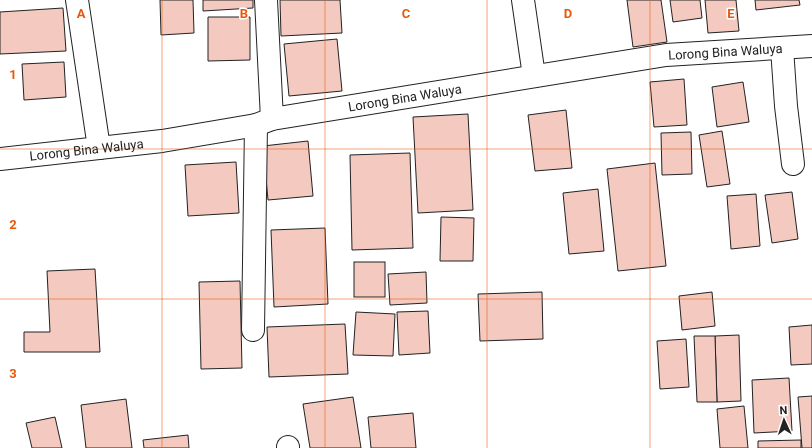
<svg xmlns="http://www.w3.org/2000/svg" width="812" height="448" viewBox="0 0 812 448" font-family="Roboto,sans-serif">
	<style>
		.building { fill: #f3c9c0; stroke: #222 }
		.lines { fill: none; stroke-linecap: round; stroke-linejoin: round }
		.minor-casing { stroke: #222; stroke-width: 24 }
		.minor { stroke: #fff; stroke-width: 22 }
		.grid { fill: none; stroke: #e8590c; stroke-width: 1; stroke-opacity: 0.55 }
		.labels { text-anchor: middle; stroke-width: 3; stroke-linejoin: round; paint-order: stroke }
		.street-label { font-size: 13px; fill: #222; stroke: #fff }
		.grid-label { font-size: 13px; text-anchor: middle; font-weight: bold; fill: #e8590c; stroke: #fff; stroke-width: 3; stroke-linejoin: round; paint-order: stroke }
	</style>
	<rect width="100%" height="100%" fill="#fff"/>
	<g class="building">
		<path d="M160 0H193L194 33 161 35Z"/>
		<path d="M203 0H253V8L203 11Z"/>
		<path d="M280 0H340L342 33 281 36Z"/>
		<path d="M627 0H661L667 42 633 47Z"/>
		<path d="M670 0H700L702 18 673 22Z"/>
		<path d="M705 0H736L739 31 708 33Z"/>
		<path d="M755 0H799L800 5 756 10Z"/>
		<path d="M63 8 66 51 0 54V12Z"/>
		<path d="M208 17H250V60L208 61Z"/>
		<path d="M337 39 342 91 289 96 284 44Z"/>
		<path d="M64 62 66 97 24 100 22 64Z"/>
		<path d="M684 79 687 125 654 127 650 82Z"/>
		<path d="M743 82 749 122 717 127 712 87Z"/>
		<path d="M566 110 572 168 535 171 528 115Z"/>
		<path d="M468 114 473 210 418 213 413 117Z"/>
		<path d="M722 131 730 184 707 187 699 135Z"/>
		<path d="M691 132 692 174 662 175 661 133Z"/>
		<path d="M308 141 313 196 268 200 263 146Z"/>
		<path d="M410 153 413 248 352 250 350 155Z"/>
		<path d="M236 162 239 213 188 216 185 165Z"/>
		<path d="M655 163 666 266 618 271 607 169Z"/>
		<path d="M598 189 604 251 569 254 563 193Z"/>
		<path d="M792 192 798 239 772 243 765 195Z"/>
		<path d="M756 194 760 246 731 249 727 196Z"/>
		<path d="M441 217 474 218 473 261H440Z"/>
		<path d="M325 228 328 304 274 307 271 230Z"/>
		<rect x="354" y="262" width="31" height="35"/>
		<path d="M95 269 100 352H24V332H50L47 271Z"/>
		<path d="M426 272 427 303 390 305 388 274Z"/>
		<path d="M240 281 242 368 201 369 199 282Z"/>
		<path d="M542 292 543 339 480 341 478 294Z"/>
		<path d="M712 292 715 326 682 330 679 296Z"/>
		<path d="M428 311 430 353 399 355 397 312Z"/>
		<path d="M356 312 395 314 393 356 353 355Z"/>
		<path d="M345 324 348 374 269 377 267 327Z"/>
		<path d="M812 325V364L791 365 789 327Z"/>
		<path d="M739 335 741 401 717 402 715 336Z"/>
		<path d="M694 336H715L717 402H697Z"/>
		<path d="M686 339 689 387 660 389 657 341Z"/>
		<path d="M789 378 792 431 754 433 752 380Z"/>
		<path d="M812 396V448H802L798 397Z"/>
		<path d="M353 397 361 448H310L303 404Z"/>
		<path d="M126 399 132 448H86L81 405Z"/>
		<path d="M744 406 748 448H720L717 409Z"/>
		<path d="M413 413 416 448H371L368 417Z"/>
		<path d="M55 417 62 448H32L26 423Z"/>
		<path d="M188 435 189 448H144L143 440Z"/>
		<path d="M801 440V448H758V441Z"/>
	</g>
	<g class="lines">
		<defs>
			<g id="minor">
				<path d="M77 0 99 148"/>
				<path d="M266 0 272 119"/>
				<path d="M523 0 534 76"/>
				<path d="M782 48 786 106 793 164"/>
				<path id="s1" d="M0 159 162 141 256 125 272 119 666 55 812 46"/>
				<path d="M253 330 256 125"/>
				<path d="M288 447V448"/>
			</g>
		</defs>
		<use href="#minor" class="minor-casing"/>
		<use href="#minor" class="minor"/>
	</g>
	<path class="grid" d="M162 0V448M325 0V448M487 0V448M650 0V448M0 149H812M0 299H812"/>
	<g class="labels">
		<g class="street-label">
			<text dy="5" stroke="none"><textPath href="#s1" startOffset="734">Lorong Bina Waluya</textPath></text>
			<text dy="5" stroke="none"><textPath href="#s1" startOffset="410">Lorong Bina Waluya</textPath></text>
			<text dy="5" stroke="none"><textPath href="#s1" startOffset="87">Lorong Bina Waluya</textPath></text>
		</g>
	</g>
	<g class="grid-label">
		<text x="81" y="18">A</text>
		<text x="244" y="18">B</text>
		<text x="406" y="18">C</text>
		<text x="568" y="18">D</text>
		<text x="731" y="18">E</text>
		<text x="13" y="79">1</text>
		<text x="13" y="229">2</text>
		<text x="13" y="378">3</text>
	</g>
	<g transform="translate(784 420) rotate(357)" stroke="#ffffff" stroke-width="3" paint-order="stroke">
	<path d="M0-3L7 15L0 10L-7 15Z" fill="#222222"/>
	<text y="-6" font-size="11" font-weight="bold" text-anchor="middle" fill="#222222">N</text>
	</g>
</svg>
